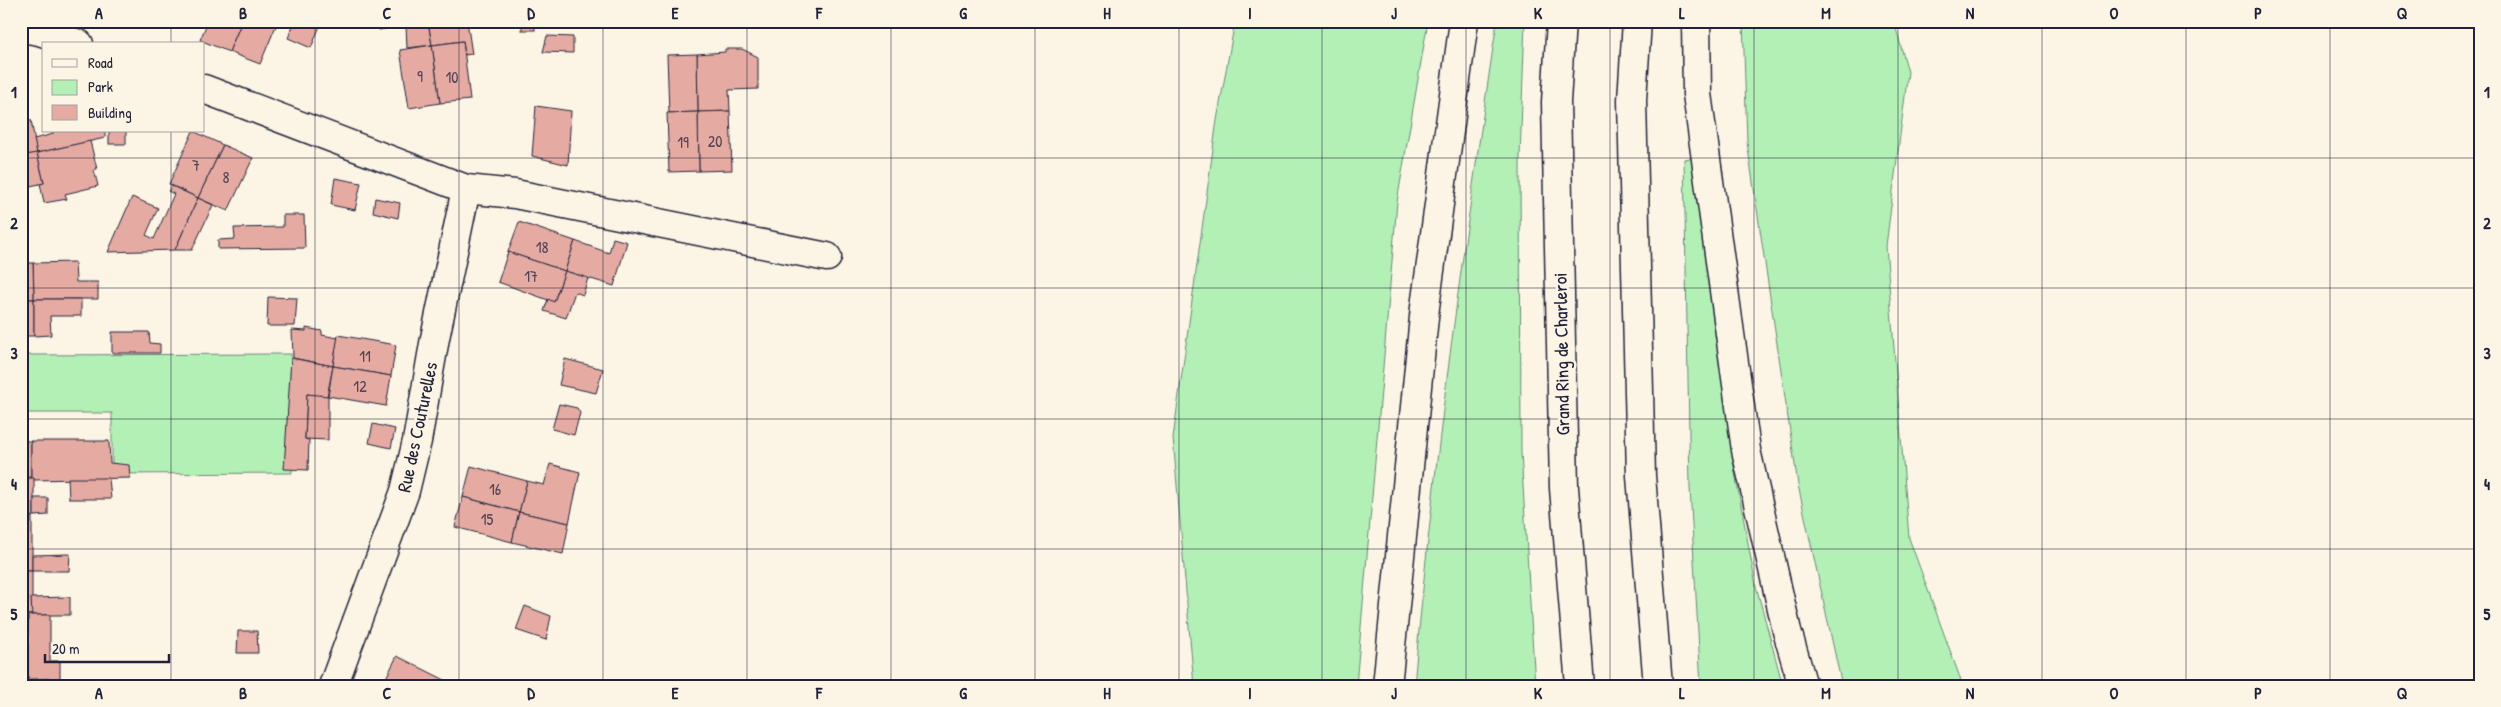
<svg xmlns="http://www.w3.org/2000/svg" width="2501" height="707" viewBox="0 0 2501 707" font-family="'Patrick Hand',sans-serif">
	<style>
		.green { fill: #b3f0b6; stroke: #6a8978 }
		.building { fill: #e5aba2; stroke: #22223b }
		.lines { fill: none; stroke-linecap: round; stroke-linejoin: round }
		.minor-casing { stroke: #22223b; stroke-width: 31 }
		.highway-casing { stroke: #22223b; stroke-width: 31 }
		.minor { stroke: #fcf5e5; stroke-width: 28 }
		.highway { stroke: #fcf5e5; stroke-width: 28 }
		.grid { fill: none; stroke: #22223b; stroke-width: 1; stroke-opacity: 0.55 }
		.labels { text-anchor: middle; stroke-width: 5; stroke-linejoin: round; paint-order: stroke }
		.number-label { font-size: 16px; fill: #534455 }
		.street-label { font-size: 19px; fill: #22223b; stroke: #fcf5e5 }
		.neatline { fill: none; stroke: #22223b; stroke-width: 2 }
		.grid-label { font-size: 16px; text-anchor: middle; font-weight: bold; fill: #22223b }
	</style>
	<rect width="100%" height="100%" fill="#fcf5e5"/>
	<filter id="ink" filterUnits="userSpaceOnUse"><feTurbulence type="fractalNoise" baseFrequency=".02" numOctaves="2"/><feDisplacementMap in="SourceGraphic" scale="10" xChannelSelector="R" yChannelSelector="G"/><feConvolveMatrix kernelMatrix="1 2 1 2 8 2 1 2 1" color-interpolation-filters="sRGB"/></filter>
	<g filter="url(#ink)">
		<g class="green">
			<path d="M1235 21H1428L1397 202 1356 686H1194L1173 438 1217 120Z"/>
			<path d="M1497 21H1525L1520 157 1521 452 1535 686H1414C1433 463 1464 242 1497 21Z"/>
			<path d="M1743 21H1894L1908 72 1886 246 1909 538 1963 686H1842L1798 485 1747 142Z"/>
			<path d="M1693 158 1735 473 1756 586 1783 686H1701L1690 488 1684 159Z"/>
			<path d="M291 354 292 473 112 474V413H21V355Z"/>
		</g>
		<g class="building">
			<path d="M208 21H242L229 52 200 40Z"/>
			<path d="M242 21H278L260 64 229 52Z"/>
			<path d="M295 21H322L311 48 288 38Z"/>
			<path d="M378 21H394L395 27 379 30Z"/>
			<path d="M413 21H428L432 45 407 48 406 26 413 25Z"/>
			<path d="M428 21H467L472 54 465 55 463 41 432 45Z"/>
			<rect x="522" y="21" width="13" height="9"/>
			<path d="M547 36 573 37V53L543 52Z"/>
			<path d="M463 41 470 100 440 103 432 45Z"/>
			<path d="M432 45 440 103 409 108 400 50Z"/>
			<path d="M725 49H742L758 57V89L729 90 730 111 698 112 697 54 725 52Z"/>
			<path d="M697 54 698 112 669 113 667 55Z"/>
			<path d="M536 106 571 111 568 165 532 156Z"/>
			<path d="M730 111 732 170 699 171 698 112Z"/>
			<path d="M698 112 699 171 669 172 667 113Z"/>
			<path d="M31 120 37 153 21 156V122Z"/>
			<path d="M53 131H105V138L37 153 34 139 53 134Z"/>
			<rect x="109" y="131" width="17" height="13"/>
			<path d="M193 131 223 145 198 198 169 184Z"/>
			<path d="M90 141 97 169 94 170 98 186 65 194 67 199 44 203 40 183H44L37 153Z"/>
			<path d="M223 145 253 158 228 211 198 198Z"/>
			<path d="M37 153 44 183 21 188V156Z"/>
			<path d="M335 178 361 183 355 210 331 205Z"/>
			<path d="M172 186 198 198 175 250 108 252 132 197 158 208 146 235 154 239 174 194 168 191Z"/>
			<path d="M198 198 213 205 192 250H175Z"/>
			<path d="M375 198 400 203 398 218 373 212Z"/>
			<path d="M283 215H304L305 248 218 249V240L235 239 234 228 283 227Z"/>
			<path d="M519 222 575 241 565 271 508 252Z"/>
			<path d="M613 238 627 242 614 286 565 271 575 241 609 253Z"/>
			<path d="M508 252 565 271 554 302 498 282Z"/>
			<path d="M75 262 76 282H98V299H34L33 263Z"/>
			<path d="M21 263H33L34 299H21Z"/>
			<path d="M565 271 588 278 583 295 575 292 566 318 544 311 548 299 554 302Z"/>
			<path d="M268 297 297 298 295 326H267Z"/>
			<rect x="21" y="299" width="13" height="37"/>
			<path d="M34 299H81V316H50L51 335 34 336Z"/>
			<path d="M306 328 322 331V335L338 338 333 366 293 358 292 330 306 331Z"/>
			<path d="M112 332H149L150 343 160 344V353H112Z"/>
			<path d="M338 335 396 345 391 376 333 366Z"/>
			<path d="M291 358 333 366 327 397 307 394 305 439 309 440 308 470 284 469Z"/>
			<path d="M565 359 603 369 596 393 559 385Z"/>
			<path d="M333 366 391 376 386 406 328 396Z"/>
			<path d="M307 394 328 396V440L305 439Z"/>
			<path d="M559 404 577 408 580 413 574 435 552 429Z"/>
			<path d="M373 424 395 429 391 448 369 443Z"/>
			<path d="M21 441H31V477L21 478Z"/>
			<path d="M31 441H109L110 463 129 465 130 478 34 480 31 477Z"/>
			<path d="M550 464 580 472 569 523 519 512 527 481 544 485Z"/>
			<path d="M471 466 527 481 519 512 463 497Z"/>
			<path d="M21 478H34V516L21 517Z"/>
			<path d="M68 478H109L111 499H69Z"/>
			<path d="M463 497 519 512 512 542 455 527Z"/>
			<path d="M34 498H48V515L34 516Z"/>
			<path d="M519 512 569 523 563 554 512 542Z"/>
			<rect x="21" y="517" width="11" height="54"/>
			<path d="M70 554 69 571H32V555Z"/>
			<rect x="21" y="571" width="11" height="44"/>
			<path d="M70 597V615H32L31 598Z"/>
			<path d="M525 606 551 616 546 640 516 630Z"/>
			<rect x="21" y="615" width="7" height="62"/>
			<path d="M28 615H50V661H60V678L28 679Z"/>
			<path d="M238 631H257L258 653H237Z"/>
			<path d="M397 656 449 682 447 686 383 684Z"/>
			<rect x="21" y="677" width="7" height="9"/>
		</g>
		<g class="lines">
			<defs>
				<g id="minor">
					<path d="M21 28 39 31 79 44"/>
					<path d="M204 89 466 189 515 194 827 257"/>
					<path d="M333 686 405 491 417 441 435 338 466 189"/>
				</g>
				<g id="highway">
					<path d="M1561 21 1556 102 1564 488 1580 686"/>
					<path d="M1637 21 1632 100 1641 476 1658 686"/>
					<path d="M1696 21 1697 94 1746 450 1787 631 1803 686"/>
					<path d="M1387 686 1425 307 1464 21"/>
				</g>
			</defs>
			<use href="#minor" class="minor-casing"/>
			<use href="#highway" class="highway-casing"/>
			<use href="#minor" class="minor"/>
			<use href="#highway" class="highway"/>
		</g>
	</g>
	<path class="grid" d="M171 21V44M315 21V686M459 21V686M603 21V686M747 21V686M891 21V686M1035 21V686M1179 21V686M1322 21V686M1466 21V686M1610 21V686M1754 21V686M1898 21V686M2042 21V686M2186 21V686M2330 21V686M171 131V686M21 158H2480M21 288H2480M21 419H2480M21 549H2480"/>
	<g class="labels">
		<g class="number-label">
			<text x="420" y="82">9</text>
			<text x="452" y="83">10</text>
			<text x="715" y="147">20</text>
			<text x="683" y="148">19</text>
			<text x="196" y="171">7</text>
			<text x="226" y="183">8</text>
			<text x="542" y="253">18</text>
			<text x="531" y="282">17</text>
			<text x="365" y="362">11</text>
			<text x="360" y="392">12</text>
			<text x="495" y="495">16</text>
			<text x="487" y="525">15</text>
		</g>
		<g class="street-label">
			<text transform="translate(1561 354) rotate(-91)" y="7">Grand Ring de Charleroi</text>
			<text transform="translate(417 427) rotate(-78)" y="7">Rue des Couturelles</text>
		</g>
	</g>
	<rect width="2501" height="707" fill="none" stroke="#fcf5e5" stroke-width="55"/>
	<rect x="42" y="42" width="162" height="90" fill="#fcf5e5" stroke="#a5a1a1"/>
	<rect x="52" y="59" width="25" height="8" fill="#fcf5e5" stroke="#a5a1a1"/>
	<text x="88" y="68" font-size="15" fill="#22223b">Road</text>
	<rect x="52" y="80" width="25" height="15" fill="#b3f0b6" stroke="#a5a1a1"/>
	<text x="88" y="92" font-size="15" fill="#22223b">Park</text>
	<rect x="52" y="105" width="25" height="15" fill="#e5aba2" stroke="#a5a1a1"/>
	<text x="88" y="118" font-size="15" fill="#22223b">Building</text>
	<path d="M45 654v8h124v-8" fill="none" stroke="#22223b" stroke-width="2.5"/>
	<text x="52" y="654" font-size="15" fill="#22223b" stroke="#fcf5e5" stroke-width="4" paint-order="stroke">20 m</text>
	<rect x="28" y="28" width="2446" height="652" class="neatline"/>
	<g class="grid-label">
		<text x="99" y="19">A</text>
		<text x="243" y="19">B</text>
		<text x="387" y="19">C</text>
		<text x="531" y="19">D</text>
		<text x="675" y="19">E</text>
		<text x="819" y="19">F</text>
		<text x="963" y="19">G</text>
		<text x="1107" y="19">H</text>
		<text x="1250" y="19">I</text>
		<text x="1394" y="19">J</text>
		<text x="1538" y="19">K</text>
		<text x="1682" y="19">L</text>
		<text x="1826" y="19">M</text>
		<text x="1970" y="19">N</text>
		<text x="2114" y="19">O</text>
		<text x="2258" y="19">P</text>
		<text x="2402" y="19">Q</text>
		<text x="14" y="98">1</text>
		<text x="2487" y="98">1</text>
		<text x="14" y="229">2</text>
		<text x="2487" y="229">2</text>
		<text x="14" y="359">3</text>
		<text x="2487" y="359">3</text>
		<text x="14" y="490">4</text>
		<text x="2487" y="490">4</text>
		<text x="14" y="620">5</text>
		<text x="2487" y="620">5</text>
		<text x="99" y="699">A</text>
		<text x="243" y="699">B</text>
		<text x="387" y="699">C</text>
		<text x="531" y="699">D</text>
		<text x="675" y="699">E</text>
		<text x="819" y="699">F</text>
		<text x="963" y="699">G</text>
		<text x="1107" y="699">H</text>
		<text x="1250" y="699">I</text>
		<text x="1394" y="699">J</text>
		<text x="1538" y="699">K</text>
		<text x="1682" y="699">L</text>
		<text x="1826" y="699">M</text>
		<text x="1970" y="699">N</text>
		<text x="2114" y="699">O</text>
		<text x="2258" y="699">P</text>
		<text x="2402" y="699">Q</text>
	</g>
</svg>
